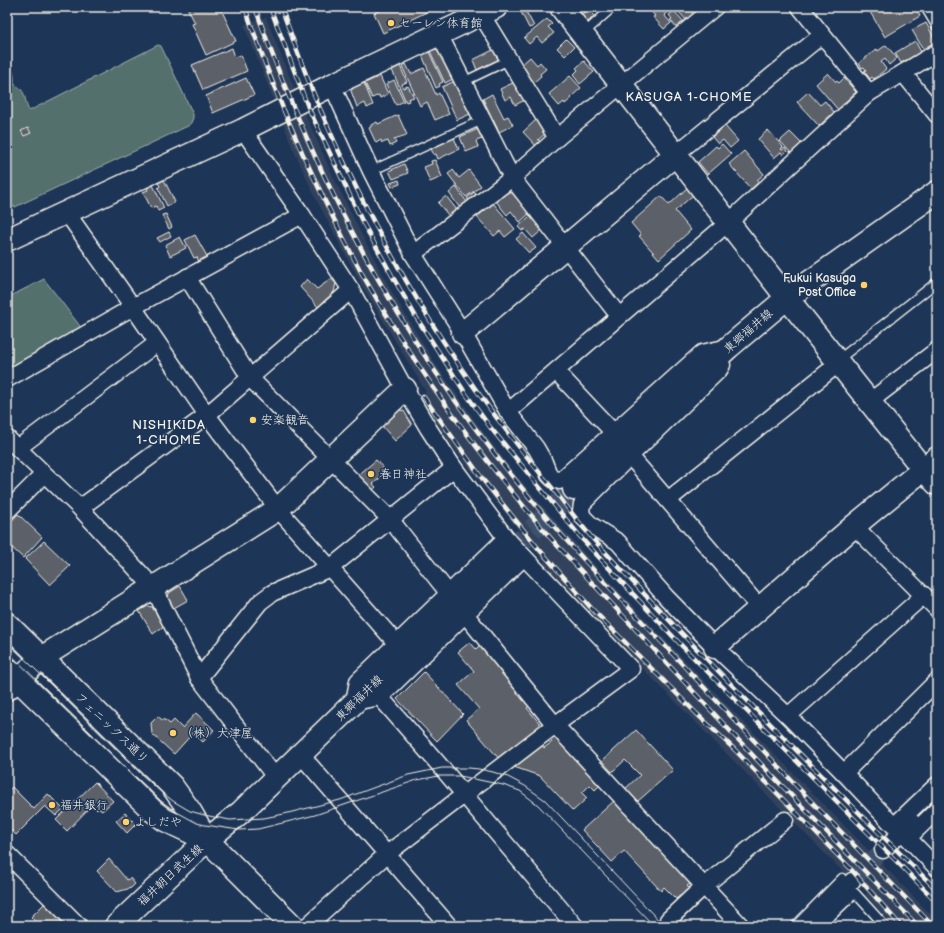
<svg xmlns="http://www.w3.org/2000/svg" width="944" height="933" viewBox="0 0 944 933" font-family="'Balsamiq Sans','Klee One',sans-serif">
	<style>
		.built { fill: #30425c }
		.green { fill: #526f6d; stroke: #a3b0aa }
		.building { fill: #5c6067; stroke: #f4f1e8 }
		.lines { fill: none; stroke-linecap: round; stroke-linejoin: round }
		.street-tunnel { stroke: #3d516d; stroke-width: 16; stroke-dasharray: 16 8; stroke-linecap: butt }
		.secondary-tunnel { stroke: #3d516d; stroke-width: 22; stroke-dasharray: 22 11; stroke-linecap: butt }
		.lane-casing { stroke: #f4f1e8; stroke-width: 11 }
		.street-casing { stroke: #f4f1e8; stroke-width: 19 }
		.secondary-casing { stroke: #f4f1e8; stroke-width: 25 }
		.primary-casing { stroke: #f4f1e8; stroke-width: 25 }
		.lane { stroke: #1d3557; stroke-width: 8 }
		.street { stroke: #1d3557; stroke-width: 16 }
		.secondary { stroke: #1d3557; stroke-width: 22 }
		.primary { stroke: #1d3557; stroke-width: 22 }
		.tram { stroke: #f4f1e8; stroke-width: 1 }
		.rail-casing { stroke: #f4f1e8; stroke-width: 4.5 }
		.rail { stroke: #1d3557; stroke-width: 3; stroke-dasharray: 9; stroke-linecap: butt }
		.poi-dot { fill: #ffd166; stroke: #1d3557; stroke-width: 1.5 }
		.labels { text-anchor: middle; stroke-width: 3; stroke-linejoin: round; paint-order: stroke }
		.poi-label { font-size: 12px; fill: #f4f1e8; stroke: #1d3557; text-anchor: start }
		.street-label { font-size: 12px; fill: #f4f1e8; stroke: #1d3557 }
		.neighbourhood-label { font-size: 13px; letter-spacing: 1px; fill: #f4f1e8; stroke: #1d3557 }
	</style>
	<rect width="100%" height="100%" fill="#1d3557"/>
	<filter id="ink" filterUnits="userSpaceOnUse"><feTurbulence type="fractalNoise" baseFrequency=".025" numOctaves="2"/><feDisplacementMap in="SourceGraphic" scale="8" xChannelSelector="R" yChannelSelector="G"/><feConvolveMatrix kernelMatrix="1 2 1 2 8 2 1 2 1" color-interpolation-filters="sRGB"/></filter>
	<g filter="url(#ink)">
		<path class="built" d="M266 17 288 73 311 127 333 176 360 231 393 294 433 360 476 422 511 469 551 516 614 586 758 737 880 862 937 921V926H894L865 895 867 893 850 874 847 876 574 599 545 566 544 561 479 481 448 440 418 397 426 392 361 284 316 199 293 149 244 25Z"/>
		<g class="green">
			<path d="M158 45 161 46 193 114V118L190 125 15 207 7 204V58C12 67 15 74 14 84 28 92 23 98 29 111Z"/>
			<path d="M44 279 86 334 7 376V298Z"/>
		</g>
		<g class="building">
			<path d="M187 7H220L236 41 206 55 192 24 195 23Z"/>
			<path d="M380 7H437L383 33 374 13 381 10Z"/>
			<path d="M653 7H673L664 15 671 23 664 29 653 17 655 16 650 10Z"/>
			<path d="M679 7H687L696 17 689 23 677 10Z"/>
			<path d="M867 7H915L920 16 885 37Z"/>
			<path d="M524 8 534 26 529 28 520 10Z"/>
			<path d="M587 9 594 16 588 22 581 15Z"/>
			<path d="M674 11 687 25 680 31 670 20 672 19 669 15Z"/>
			<path d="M547 19 552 24 548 27 554 33 542 43 537 37 529 44 524 38Z"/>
			<path d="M926 23 936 41 923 49 912 30Z"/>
			<path d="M566 39 574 47 565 56 557 48Z"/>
			<path d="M915 41 921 52 901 63 895 53Z"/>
			<path d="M886 45 897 58 889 65 885 59 881 62 886 69 874 79 872 77 870 79 864 71 866 70 864 67 862 68 859 63 877 49 878 51Z"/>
			<path d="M232 48 235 57 241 55 247 71 203 90 192 65Z"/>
			<path d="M436 49 440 51 453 79 445 83 430 51Z"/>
			<path d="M495 49 500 59 477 70 473 60Z"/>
			<path d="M429 52 443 82 439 84 440 86 436 88 422 55Z"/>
			<path d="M530 57 537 65 540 62 546 69 540 74 541 76 534 82 520 66Z"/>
			<path d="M584 61 594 72 580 84 573 75 578 70 576 68Z"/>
			<path d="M406 64 411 74 424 68 436 95 439 93 449 114 435 120 427 102 420 106 402 66Z"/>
			<path d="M400 66 407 82 402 84 403 88 408 86 414 97 408 99 409 101 406 102 392 70Z"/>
			<path d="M828 73 836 82 837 81 839 83 844 78 856 92 844 103 846 105 839 111 816 84Z"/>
			<path d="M380 76 388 94 380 98 379 95 372 98 365 83Z"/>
			<path d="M570 76 581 88 571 97 572 98 565 104 564 102 559 106 549 94Z"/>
			<path d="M246 78 254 95 213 113 206 96Z"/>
			<path d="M394 80 404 101 396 105 386 84Z"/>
			<path d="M455 81 470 114 457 120 442 87Z"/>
			<path d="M517 81 525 100 515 105 511 97 505 100 500 89Z"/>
			<path d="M364 83 373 105 367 108 365 103 357 107 351 91 353 88Z"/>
			<path d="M808 92 820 105 825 101 834 112 819 126 797 102Z"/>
			<path d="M492 94 504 118 508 116 513 125 499 132 483 99Z"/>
			<path d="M398 115 407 135 394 139 396 143 390 146 388 141 382 143 381 140 376 143 369 128 371 127V125L377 122 378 124Z"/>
			<path d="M537 119 548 131 538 140 542 143 537 147 523 132Z"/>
			<path d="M725 126 738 141 730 148 723 140 718 144 712 137Z"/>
			<path d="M28 128 31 133 24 136 21 131Z"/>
			<path d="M478 129 482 139 476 141 478 147 466 152 460 137Z"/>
			<path d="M768 130 783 147 781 149 782 150 785 148 787 151 783 155 781 152 774 158 758 139Z"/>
			<path d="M790 132 802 144 794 152V151L791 153 780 141Z"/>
			<path d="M454 138 459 149 438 159 436 154 434 155 431 149Z"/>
			<path d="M722 144 731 154 708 174 698 162 716 146 718 148Z"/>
			<path d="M744 151 764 174 757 180 759 182 751 189 729 164Z"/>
			<path d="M435 160 442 177 430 182 424 167 432 164 431 161Z"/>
			<path d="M404 164 408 173 393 179 389 171Z"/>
			<path d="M453 170 459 178 469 170 481 186 466 197 448 174Z"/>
			<path d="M164 180 175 202 167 206 158 188 160 186 158 183Z"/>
			<path d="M399 180 400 184 392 187 390 183Z"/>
			<path d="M153 185 164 208 158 211 156 206 151 208 143 192 148 190 147 188Z"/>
			<path d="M456 187 467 202 460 208 449 193Z"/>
			<path d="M687 188 693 195 675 211 691 230 659 259 639 236 641 235 631 223 661 196 669 205Z"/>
			<path d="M474 192 477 195 469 201 467 198Z"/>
			<path d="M505 192 512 193 530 213 520 222 511 211 507 215 495 200Z"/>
			<path d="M446 196 457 210 449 216 438 203Z"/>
			<path d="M493 203 515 229 505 237 500 231 494 236 477 217Z"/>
			<path d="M166 214 172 227 169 229 162 215Z"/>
			<path d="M530 216 542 230 533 238 525 229 522 231 518 227Z"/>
			<path d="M169 232 171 236 160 242 157 238Z"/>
			<path d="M523 233 536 248 529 253 516 239Z"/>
			<path d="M195 235 208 258 199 262 197 257 194 258 185 240Z"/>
			<path d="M180 237 186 248 170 256 165 245Z"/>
			<path d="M307 279 317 289 331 279 336 283 334 292 318 307 300 287Z"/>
			<path d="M400 410 404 411 412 425 395 441 382 426Z"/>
			<path d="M376 460 387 472 373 484 376 487 370 493 356 477Z"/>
			<path d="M18 514 42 537 23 558 7 543V526Z"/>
			<path d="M44 541 70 566 50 585 25 559Z"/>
			<path d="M180 586 188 600 172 609 167 601 169 593Z"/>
			<path d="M148 606 152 607 164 626 153 634 139 611Z"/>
			<path d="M470 642 476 649 480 645 530 705 527 708 541 725 500 760 466 720 479 709 458 685 474 671 458 652Z"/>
			<path d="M424 672 463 714 437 741 397 699Z"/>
			<path d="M196 713 214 730 203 742 193 733 174 754 152 734 151 723 158 716 162 720H165L170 724 174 720 182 728Z"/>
			<path d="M636 730 673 770 637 802 625 789 640 775 625 760 612 772 602 761Z"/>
			<path d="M557 735 602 783 595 790 590 785 582 793 587 798 573 811 540 776 511 766 540 742 544 748 552 742 547 736Z"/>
			<path d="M95 782 113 801 102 811 98 808 97 810 92 805 67 831 56 820Z"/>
			<path d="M12 787 34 809 48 794 63 809 56 816 45 806 16 835 7 826V792Z"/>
			<path d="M615 800 692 883 687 886 691 890 684 897 682 894 676 899 664 887 661 891 624 851 612 862 582 830Z"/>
			<path d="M125 813 136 824 127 833 116 821Z"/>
			<path d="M109 859 127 880 130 878 135 884 131 888 117 892 97 871Z"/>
			<path d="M45 903 66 926H39L31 917Z"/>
		</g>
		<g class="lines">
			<path class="street-tunnel" d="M852 881 883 850"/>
			<path class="secondary-tunnel" d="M509 553 574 489"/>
			<defs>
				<g id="lane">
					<path d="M925 7 937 27"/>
					<path d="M583 34 613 7"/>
					<path d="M463 82 509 60"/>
					<path d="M371 171 482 120"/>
					<path d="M838 360 937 282"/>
					<path d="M795 926 842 878"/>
					<path d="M821 926 855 893 885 926"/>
				</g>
				<g id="street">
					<path d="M800 7 869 93"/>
					<path d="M481 14 557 138"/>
					<path d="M439 34 512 178 619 316"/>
					<path d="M903 73 937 115"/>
					<path d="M332 85 371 171 413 254 463 333 508 412 536 448 544 462 549 475 553 479 559 481 562 479 702 353 729 347"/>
					<path d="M243 130 302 215 351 290 405 389 428 428 454 468 506 538 631 669 555 725 387 854 307 926"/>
					<path d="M676 154 822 35"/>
					<path d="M67 213 133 307 207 415 278 509 397 644"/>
					<path d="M413 254 512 178 557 138 715 7"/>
					<path d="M187 277 250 378 390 519 449 594"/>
					<path d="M722 365 719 370 630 456 582 504 581 511 583 517 591 525 618 542 666 597 715 647 788 716 844 773 894 826 937 785"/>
					<path d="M556 371 614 433"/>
					<path d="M7 379 133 307 302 215"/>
					<path d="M869 402 937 350"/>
					<path d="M508 412 729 222 869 93 903 73 937 52"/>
					<path d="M7 438 80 508 153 587 199 678 276 778"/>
					<path d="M18 448 157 343"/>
					<path d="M630 456 760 608"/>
					<path d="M668 500 839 363"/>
					<path d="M80 508 207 415 351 290"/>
					<path d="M7 511 44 474"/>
					<path d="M854 526 937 609"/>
					<path d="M506 538 358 681 354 702 380 697 524 557"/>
					<path d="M465 614 555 725 741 926"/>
					<path d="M199 678 260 602 272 593 330 568 454 468"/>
					<path d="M380 697 442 768 575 926"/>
					<path d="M788 716 924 595"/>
					<path d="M301 755 449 926"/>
					<path d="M844 773 937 681"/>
					<path d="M937 810 908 838 937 868"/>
					<path d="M883 850 912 822"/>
					<path d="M7 854 79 926"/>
					<path d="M668 920 704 886 785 820"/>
					<path d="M808 926 852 881"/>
				</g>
				<g id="secondary">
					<path d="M561 7 787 298 923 469 937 484"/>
					<path d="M7 240 243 130 332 85 496 7"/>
					<path d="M463 333 676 154"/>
					<path d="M574 489 729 347 787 298 937 192"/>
					<path d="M715 647 854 526 937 458"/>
					<path d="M7 689 18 680 41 658 278 509 405 389"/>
					<path d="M293 926 207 840 241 812 509 553"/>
				</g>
				<g id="primary">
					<path d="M7 624 172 786 190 811 207 840"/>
					<path d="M7 669 153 811 165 820 207 840"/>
					<path d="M116 926 207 840"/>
				</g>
			</defs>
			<use href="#lane" class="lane-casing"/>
			<use href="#street" class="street-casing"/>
			<use href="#secondary" class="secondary-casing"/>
			<use href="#primary" class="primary-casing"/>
			<use href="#lane" class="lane"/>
			<use href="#street" class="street"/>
			<use href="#secondary" class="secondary"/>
			<use href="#primary" class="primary"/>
			<g class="tram">
				<path d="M7 642 32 666 141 774 159 790 173 801 190 811 204 815 230 820 264 818 284 814 340 800 408 775 442 768H469L479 769 493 772 508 777 525 786 545 800 664 926"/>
				<path d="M7 651 94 736"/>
				<path d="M136 777 161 801 175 811 197 823 205 825 239 830 258 829 315 815 417 780 439 776H460L503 785 520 791 538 805 654 926"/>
			</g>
			<defs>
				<g id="rail">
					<path d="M245 7C267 73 294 138 325 201 338 227 351 254 365 279 419 373 484 462 555 543L760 763 918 926"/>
					<path d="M255 7C315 179 402 341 517 482 564 541 617 595 668 649 715 699 761 748 807 797 849 840 891 883 933 926"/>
					<path d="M270 7 297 78 308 107 362 221 394 279 416 317 466 394 490 427 583 540 633 594 683 647 937 902"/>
					<path d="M281 7C294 42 306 77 321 111 360 202 407 289 463 371 492 414 525 455 558 495 569 510 581 525 593 539 626 575 659 610 693 645 773 728 855 809 937 890"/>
					<path d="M423 396 484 481 538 548 593 610 697 714 734 749 849 867 901 926"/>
				</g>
			</defs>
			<use href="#rail" class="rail-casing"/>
			<use href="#rail" class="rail"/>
		</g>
	</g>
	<g class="poi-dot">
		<circle cx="391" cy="23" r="4"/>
		<circle cx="864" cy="285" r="4"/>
		<circle cx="253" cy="420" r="4"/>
		<circle cx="371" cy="474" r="4"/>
		<circle cx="173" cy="733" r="4"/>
		<circle cx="52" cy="805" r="4"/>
		<circle cx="126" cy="822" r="4"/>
	</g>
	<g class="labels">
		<g class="poi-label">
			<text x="399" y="27">セーレン体育館</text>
			<text x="856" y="282" text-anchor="end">Fukui Kasuga<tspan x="856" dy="14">Post Office</tspan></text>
			<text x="261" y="424">安楽観音</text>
			<text x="379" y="478">春日神社</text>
			<text x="181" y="737">（株）大津屋</text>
			<text x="60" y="809">福井銀行</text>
			<text x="134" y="826">よしだや</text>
		</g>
		<g class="street-label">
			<text transform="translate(748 331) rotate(-41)" y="4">東郷福井線</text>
			<text transform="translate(359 698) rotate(-44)" y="4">東郷福井線</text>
			<text transform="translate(112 728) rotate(44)" y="4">フェニックス通り</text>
			<text transform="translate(170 875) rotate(-43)" y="4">福井朝日武生線</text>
		</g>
		<g class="neighbourhood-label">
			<text x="689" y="101">KASUGA 1-CHOME</text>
			<text x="169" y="429">NISHIKIDA<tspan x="169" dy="15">1-CHOME</tspan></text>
		</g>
	</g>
	<rect width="944" height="933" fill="none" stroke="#1d3557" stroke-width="24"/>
	<rect x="12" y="12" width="920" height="909" fill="none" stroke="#f4f1e8" stroke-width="1.5" filter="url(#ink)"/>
</svg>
